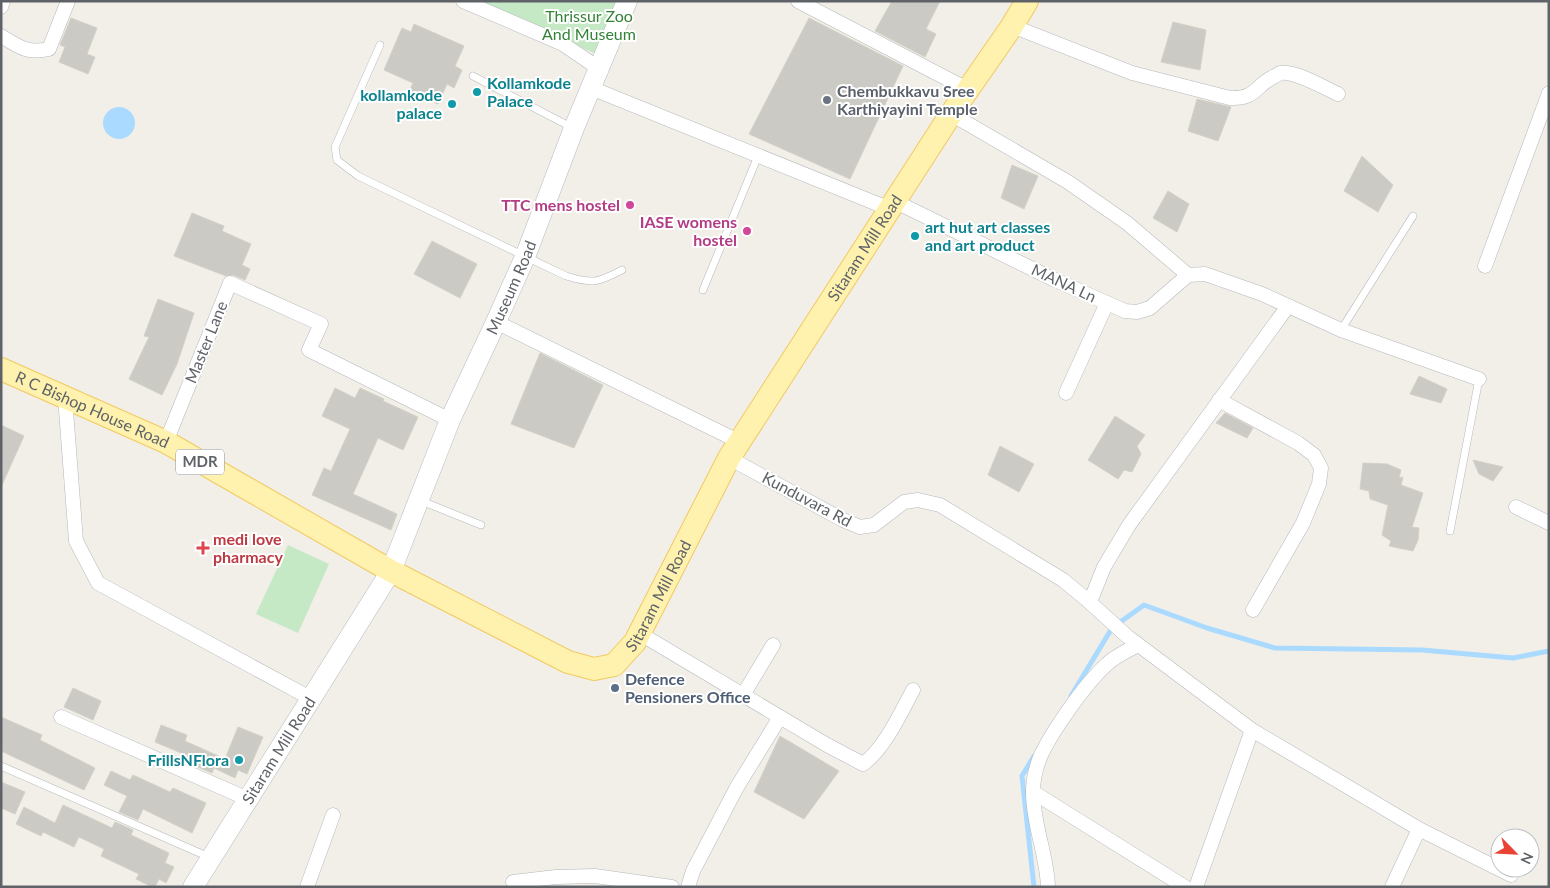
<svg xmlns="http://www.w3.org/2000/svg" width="1550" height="888" viewBox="0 0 1550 888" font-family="Lato,sans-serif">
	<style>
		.green { fill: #c5e8c5 }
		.water { fill: #aadaff }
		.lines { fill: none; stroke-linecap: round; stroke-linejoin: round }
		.stream { stroke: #aadaff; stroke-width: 5 }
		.building { fill: #cccac5; stroke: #d6d1c6 }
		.lane-casing { stroke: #b5b8bc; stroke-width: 8 }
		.street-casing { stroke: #b5b8bc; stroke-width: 15 }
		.secondary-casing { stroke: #b6babf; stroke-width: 21 }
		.primary-casing { stroke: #f2c960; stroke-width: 24 }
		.lane { stroke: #fff; stroke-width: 7 }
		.street { stroke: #fff; stroke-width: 14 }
		.secondary { stroke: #fff; stroke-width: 20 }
		.primary { stroke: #fff2af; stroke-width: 22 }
		.culture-dot { fill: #0f9aa8; stroke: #fff; stroke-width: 2 }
		.worship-dot { fill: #6b7280; stroke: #fff; stroke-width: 2 }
		.hotel-dot { fill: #d1479c; stroke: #fff; stroke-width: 2 }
		.health-dot { fill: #e0444e; stroke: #fff; stroke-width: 2 }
		.service-dot { fill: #5c6f8a; stroke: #fff; stroke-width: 2 }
		.labels { text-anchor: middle; stroke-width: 4; stroke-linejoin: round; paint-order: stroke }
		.shield { fill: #fff; stroke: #8f9295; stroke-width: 1 }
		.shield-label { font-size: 15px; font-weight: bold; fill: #5f6368 }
		.park-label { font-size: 16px; fill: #348238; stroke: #fff }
		.culture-label { font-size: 16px; font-weight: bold; fill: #0d838f; stroke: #fff; text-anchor: start }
		.worship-label { font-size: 16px; font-weight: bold; fill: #5b616d; stroke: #fff; text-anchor: start }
		.hotel-label { font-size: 16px; font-weight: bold; fill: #b23c85; stroke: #fff; text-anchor: end }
		.street-label { font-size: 16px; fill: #5f6368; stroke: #fff }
		.health-label { font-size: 16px; font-weight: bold; fill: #be3a42; stroke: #fff; text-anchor: start }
		.service-label { font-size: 16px; font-weight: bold; fill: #4e5e75; stroke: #fff; text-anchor: start }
	</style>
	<rect width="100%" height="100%" fill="#f1efe8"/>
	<g class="green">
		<path d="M475 1H627L603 57Z"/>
		<path d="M288 545 329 564 298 633 256 614Z"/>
	</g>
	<circle class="water" cx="119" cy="123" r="16"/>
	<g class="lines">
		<g class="stream">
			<path d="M1071 696 1112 628 1144 605 1207 628 1275 648 1422 650 1513 658 1549 651"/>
			<path d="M1034 887 1022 776 1034 756"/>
		</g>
	</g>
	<g class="building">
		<path d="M892 1H940L926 29 936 34 925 57 875 31Z"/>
		<path d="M71 18 97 28 87 54 95 57 88 74 59 62 65 47 60 45Z"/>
		<path d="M809 18 903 66 850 179 749 134Z"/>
		<path d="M1173 22 1206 30 1200 70 1161 62Z"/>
		<path d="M414 24 464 46 455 66 462 70 454 88 447 84 438 104 409 92 413 83 384 70 402 28 411 32Z"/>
		<path d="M1197 99 1231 107 1218 141 1188 131Z"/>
		<path d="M1362 156 1393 185 1378 212 1344 191Z"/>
		<path d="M1012 165 1038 176 1024 209 1001 198Z"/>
		<path d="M1168 191 1189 204 1177 232 1153 218Z"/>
		<path d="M192 213 224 226 222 231 251 244 242 265 250 269 245 280 233 275 226 276 174 256Z"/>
		<path d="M432 241 477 264 460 298 414 274Z"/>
		<path d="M158 299 194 313 177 364 162 395 129 379 149 337 144 336Z"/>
		<path d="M540 353 603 385 574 448 511 424Z"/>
		<path d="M1419 376 1447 389 1441 403 1410 394Z"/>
		<path d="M335 388 355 398 360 388 384 399 383 401 418 417 403 450 378 438 353 494 397 514 391 530 312 495 324 468 331 471 350 429 322 416Z"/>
		<path d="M1225 413 1253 428 1247 438 1216 423Z"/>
		<path d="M1115 416 1145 435 1137 446 1141 454 1132 472 1124 470 1118 479 1088 460Z"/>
		<path d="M1 425 24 436 1 487Z"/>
		<path d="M1000 446 1034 464 1019 492 988 475Z"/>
		<path d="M1473 460 1503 467 1493 481 1479 474Z"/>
		<path d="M1363 463 1387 464 1401 470 1399 478 1403 477 1401 485 1423 493 1412 527 1419 528 1418 540 1413 551 1389 546 1391 541 1382 535 1388 505 1370 499 1369 491 1360 489Z"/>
		<path d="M73 688 101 701 93 720 64 707Z"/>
		<path d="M1 717 42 735 40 740 95 768 84 790 1 751Z"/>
		<path d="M161 725 187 735 185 741 225 759 238 727 263 737 247 774 238 770 235 778 214 768 212 773 186 762 188 756 155 742Z"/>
		<path d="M780 736 839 771 804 819 754 792Z"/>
		<path d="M111 771 130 780 133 775 170 792 173 788 206 803 192 833 143 809 138 820 119 812 127 796 104 785Z"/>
		<path d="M1 782 25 792 15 814 1 808Z"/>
		<path d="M63 805 112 828 115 822 133 830 131 835 169 853 165 863 174 867 166 883 159 879 155 887H152L136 879 139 874 101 856 104 849 79 837 74 847 43 832 41 836 16 824 24 807 55 823Z"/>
	</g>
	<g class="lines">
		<defs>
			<g id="lane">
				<path d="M380 45 335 147 337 160 358 176 566 276C593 284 597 283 622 270"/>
				<path d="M473 76 573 128"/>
				<path d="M703 290 758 156"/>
				<path d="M1341 330 1413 216"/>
				<path d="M419 500 481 525"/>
				<path d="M1450 531 1479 379"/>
				<path d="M1 766 209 857"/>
			</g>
			<g id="street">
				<path d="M463 1 563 44 598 68"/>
				<path d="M798 1 967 89"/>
				<path d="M1 7 3 1"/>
				<path d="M1012 26 1132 73 1230 98C1256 99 1254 87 1273 77 1276 76 1278 74 1280 73 1295 70 1324 88 1338 94"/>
				<path d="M1 36C19 47 28 54 49 49L68 1"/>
				<path d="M591 88 890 209"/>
				<path d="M951 114 1068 182 1127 223 1188 275"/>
				<path d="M894 201 1053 279 1125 311 1137 312 1150 308 1188 275 1205 274 1262 294 1341 330 1479 379"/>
				<path d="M1485 266 1549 93"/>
				<path d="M496 322 740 442"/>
				<path d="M1066 393 1107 303"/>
				<path d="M65 397 76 541 98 583 310 698"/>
				<path d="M1219 400 1298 443 1314 455 1321 468 1319 484 1303 523 1253 610"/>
				<path d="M166 442 230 283 321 324 309 350 450 420"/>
				<path d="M729 458 843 520 860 527 874 525 904 502 918 500 940 505 1063 580 1086 599 1128 637 1252 730 1419 829 1511 875"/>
				<path d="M1516 507 1549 523"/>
				<path d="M1090 602 1104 567 1129 525 1288 306"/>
				<path d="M639 633 827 745 863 764C885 748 900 714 913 690"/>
				<path d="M743 695 773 645"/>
				<path d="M61 717 248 799"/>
				<path d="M1033 792 1185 887"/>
				<path d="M513 882 556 877 595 876 672 887"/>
				<path d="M307 887 333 815"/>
				<path d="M688 887 693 871 737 787 780 717"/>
				<path d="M1048 887C1047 855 1033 825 1033 792 1033 780 1036 767 1041 755 1053 730 1085 684 1106 665 1115 656 1127 651 1138 645"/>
				<path d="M1196 887 1252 730"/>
				<path d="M1392 887 1419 829"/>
			</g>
			<g id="secondary">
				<path id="s1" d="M193 887 391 571 450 420 496 322 525 257 574 128 627 1"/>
			</g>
			<g id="primary">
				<path id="s2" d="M1 369 166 442 391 571 568 662 594 669 614 665 635 642 729 458 951 114 1012 26 1027 1"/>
			</g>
		</defs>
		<use href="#lane" class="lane-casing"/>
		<use href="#street" class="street-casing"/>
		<use href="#secondary" class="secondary-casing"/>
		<use href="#primary" class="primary-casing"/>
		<use href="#lane" class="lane"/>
		<use href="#street" class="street"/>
		<use href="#secondary" class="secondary"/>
		<use href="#primary" class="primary"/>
	</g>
	<g class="culture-dot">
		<circle cx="477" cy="92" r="5"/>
		<circle cx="452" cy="104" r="5"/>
		<circle cx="915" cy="236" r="5"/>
		<circle cx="239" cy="760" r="5"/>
	</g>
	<circle class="worship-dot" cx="827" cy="100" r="5"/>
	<g class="hotel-dot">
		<circle cx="630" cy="205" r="5"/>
		<circle cx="747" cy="231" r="5"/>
	</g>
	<path class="health-dot" d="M200.5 540.5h5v5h5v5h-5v5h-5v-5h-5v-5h5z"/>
	<circle class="service-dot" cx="615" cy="688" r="5"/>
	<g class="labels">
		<rect class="shield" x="176" y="449.5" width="48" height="25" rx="4"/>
		<g class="shield-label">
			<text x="200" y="467">MDR</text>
		</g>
		<g class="park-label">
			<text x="589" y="22">Thrissur Zoo<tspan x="589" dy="18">And Museum</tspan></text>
		</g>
		<g class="culture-label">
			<text x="487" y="89">Kollamkode<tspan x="487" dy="18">Palace</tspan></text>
			<text x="442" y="101" text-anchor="end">kollamkode<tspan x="442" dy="18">palace</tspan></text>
			<text x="925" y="233">art hut art classes<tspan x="925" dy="18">and art product</tspan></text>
			<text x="229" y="766" text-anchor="end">FrillsNFlora</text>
		</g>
		<g class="worship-label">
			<text x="837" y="97">Chembukkavu Sree<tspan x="837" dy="18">Karthiyayini Temple</tspan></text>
		</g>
		<g class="hotel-label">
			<text x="620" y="211">TTC mens hostel</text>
			<text x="737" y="228">IASE womens<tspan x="737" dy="18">hostel</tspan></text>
		</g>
		<g class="street-label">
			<text dy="6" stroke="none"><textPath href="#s2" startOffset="1174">Sitaram Mill Road</textPath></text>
			<text transform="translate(1064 283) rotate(25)" y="6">MANA Ln</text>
			<text dy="6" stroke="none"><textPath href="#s1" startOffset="681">Museum Road</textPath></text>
			<text transform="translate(206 342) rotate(-68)" y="6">Master Lane</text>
			<text dy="6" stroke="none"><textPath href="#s2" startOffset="100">R C Bishop House Road</textPath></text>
			<text transform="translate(807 499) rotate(28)" y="6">Kunduvara Rd</text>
			<text dy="6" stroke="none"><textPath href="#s2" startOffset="769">Sitaram Mill Road</textPath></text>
			<text dy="6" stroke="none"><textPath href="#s1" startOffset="161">Sitaram Mill Road</textPath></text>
		</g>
		<g class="health-label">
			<text x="213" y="545">medi love<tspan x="213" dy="18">pharmacy</tspan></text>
		</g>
		<g class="service-label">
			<text x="625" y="685">Defence<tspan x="625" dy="18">Pensioners Office</tspan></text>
		</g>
	</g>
	<rect width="1550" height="888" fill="none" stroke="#5f6368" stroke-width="5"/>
	<g transform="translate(1515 853) rotate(114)"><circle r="24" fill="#ffffff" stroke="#bfc1c3"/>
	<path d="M0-4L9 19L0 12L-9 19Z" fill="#ea4335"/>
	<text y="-8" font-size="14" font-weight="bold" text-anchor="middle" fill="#5f6368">N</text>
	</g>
</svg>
